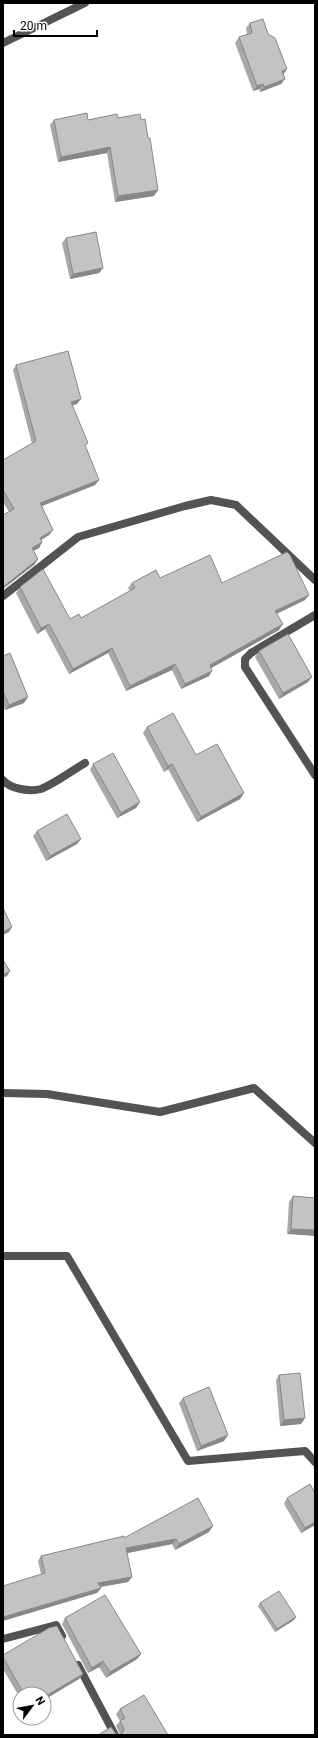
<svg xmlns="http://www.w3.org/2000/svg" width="318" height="1738" viewBox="0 0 318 1738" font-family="Roboto,sans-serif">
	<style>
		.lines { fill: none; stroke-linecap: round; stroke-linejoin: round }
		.minor { stroke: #535353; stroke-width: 8 }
		.wall { fill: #a8a8a8 }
		.shaded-wall { fill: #888 }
		.building { fill: #c3c3c3; stroke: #888 }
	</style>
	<rect width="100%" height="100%" fill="#fff"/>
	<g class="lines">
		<g class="minor">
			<path d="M3 43 85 3"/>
			<path d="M3 596 78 537 185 506 211 500 236 505 315 580"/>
			<path d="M315 615 251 653 245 659V667L315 775"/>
			<path d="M3 780C10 789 30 792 41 789 56 783 71 771 85 763"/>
			<path d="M3 1093 47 1094 160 1112 254 1088 315 1143"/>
			<path d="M3 1256H67L188 1461 305 1451 315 1462"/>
			<path d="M3 1639 56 1625 62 1636"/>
			<path d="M78 1665 115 1735"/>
		</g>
	</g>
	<g class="wall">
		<path d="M250 23 283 74 285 79 281 84 260 92 259 89 253 91 235 43 239 37 247 34 246 28Z"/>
		<path d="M118 118 154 196 115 202 107 153 58 162 50 125 54 120H88Z"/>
		<path d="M66 238 103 268 99 273 70 279 62 243Z"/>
		<path d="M16 365 77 404 72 406 85 447 99 480 95 485 42 506 53 530 49 535 41 540 42 542 39 548 33 551 38 559 34 565 9 512 3 502V460L32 444 13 370Z"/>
		<path d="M160 578 222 583 305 600 277 614 279 630 211 668 209 676 181 689 172 670 126 691 108 653 69 674 45 629 37 634 16 593 20 587 70 619 81 618 130 591 128 588 132 583Z"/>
		<path d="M259 651 308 682 279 699 255 657Z"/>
		<path d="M3 656 24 703 5 710 3 706Z"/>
		<path d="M147 727 196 755 244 793 240 799 197 822 168 769 164 772 143 733Z"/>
		<path d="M93 764 140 802 136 808 117 818 90 770Z"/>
		<path d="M37 831 77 844 46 861 33 836Z"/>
		<path d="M293 1196 315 1198 287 1234 289 1202Z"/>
		<path d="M279 1375 305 1418 301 1424 280 1426 276 1380Z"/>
		<path d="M183 1398 224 1441 197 1451 179 1403Z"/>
		<path d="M287 1498 315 1525 301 1533 284 1504Z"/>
		<path d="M209 1532 175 1550 172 1544 127 1553 132 1577 128 1582 101 1587V1588L97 1593 41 1574 38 1561 41 1556 124 1538Z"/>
		<path d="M260 1603 294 1620 275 1632 258 1606Z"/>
		<path d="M65 1618 141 1654 137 1659 106 1678 99 1667 88 1673 62 1624Z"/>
		<path d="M3 1655 83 1674 79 1679 44 1694H20V1698L3 1669Z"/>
		<path d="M144 1695 168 1735H98L111 1727 116 1734H120L116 1726 120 1721 116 1714 120 1709Z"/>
	</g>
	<g class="shaded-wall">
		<path d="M287 69 283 75 282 71Z"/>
		<path d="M285 79 281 84 260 92 264 87Z"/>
		<path d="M263 84 259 89 253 91 257 86Z"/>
		<path d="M110 147 107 153 58 162 61 157Z"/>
		<path d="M158 190 154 196 115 202 118 196Z"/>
		<path d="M103 268 99 273 70 279 73 274Z"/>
		<path d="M81 399 77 404 67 407 71 402Z"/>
		<path d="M99 480 95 485 37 508 40 503Z"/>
		<path d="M53 530 49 535 36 543 40 538Z"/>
		<path d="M42 542 39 548 28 553 32 548Z"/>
		<path d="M38 559 34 565 3 589V587Z"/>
		<path d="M309 595 305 600 271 616 275 611Z"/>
		<path d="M49 624 45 629 37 634 41 628Z"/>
		<path d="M283 624 279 630 206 671 210 665Z"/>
		<path d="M112 648 108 653 69 674 73 669Z"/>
		<path d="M175 664 172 670 126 691 130 686Z"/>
		<path d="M212 671 209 676 181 689 185 684Z"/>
		<path d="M312 677 308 682 279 699 283 693Z"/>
		<path d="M28 697 24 703 5 710 9 705Z"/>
		<path d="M172 764 168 769 164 772 168 766Z"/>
		<path d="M244 793 240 799 197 822 201 817Z"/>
		<path d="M140 802 136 808 117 818 121 813Z"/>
		<path d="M81 839 77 844 46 861 50 856Z"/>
		<path d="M12 927 9 932 3 935V932Z"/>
		<path d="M10 971 7 976 3 978V975Z"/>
		<path d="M291 1229 315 1230V1236L287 1234Z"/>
		<path d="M305 1418 301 1424 280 1426 284 1420Z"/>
		<path d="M228 1435 224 1441 197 1451 201 1446Z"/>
		<path d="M315 1522V1525L301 1533 305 1528Z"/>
		<path d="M213 1526 209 1532 175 1550 179 1544Z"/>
		<path d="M176 1539 172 1544 123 1554 126 1548Z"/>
		<path d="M132 1577 128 1582 94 1588 98 1583Z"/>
		<path d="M101 1588 97 1593 3 1621V1617Z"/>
		<path d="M296 1617 294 1620 275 1632 277 1629Z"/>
		<path d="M141 1654 137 1659 106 1678 110 1672Z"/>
		<path d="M103 1661 99 1667 88 1673 92 1668Z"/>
		<path d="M83 1674 79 1679 44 1700V1697Z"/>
	</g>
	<g class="building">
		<path d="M263 19 268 34 275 38 287 69 282 71 285 79 264 87 263 84 257 86 239 37 252 33 250 23Z"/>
		<path d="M87 113 88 120 117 114 118 118 140 114 141 120 145 119 148 138H150L158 190 118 196 110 147 61 157 54 120Z"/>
		<path d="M96 232 103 268 73 274 66 238Z"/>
		<path d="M68 351 81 399 71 402 88 443 85 445 99 480 40 503 53 530 40 538 42 542 32 548 38 559 3 587V515L14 509 3 490V460L36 441 16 365Z"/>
		<path d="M287 552 290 555 309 595 275 611 283 624 210 665 212 671 185 684 175 664 130 686 112 648 73 669 49 624 41 628 20 587 43 569 70 619 79 614 81 618 135 588 132 583 156 570 160 578 210 555 222 583Z"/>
		<path d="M288 634 312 677 283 693 259 651Z"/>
		<path d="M10 653 28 697 9 705 3 691V656Z"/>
		<path d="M173 713 196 755 217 744 244 793 201 817 172 764 168 766 147 727Z"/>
		<path d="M113 753 140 802 121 813 93 764Z"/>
		<path d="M67 814 81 839 50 856 37 831Z"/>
		<path d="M3 908 12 927 3 932Z"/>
		<path d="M3 960 10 971 3 975Z"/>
		<path d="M293 1196 315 1198V1230L291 1229Z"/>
		<path d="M300 1373 305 1418 284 1420 279 1375Z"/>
		<path d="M209 1387 228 1435 201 1446 183 1398Z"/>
		<path d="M310 1484 315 1493V1522L305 1528 287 1498Z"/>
		<path d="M198 1498 213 1526 179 1544 176 1539 126 1548 132 1577 98 1583 101 1588 3 1617V1586L45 1573 41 1556 124 1536V1538Z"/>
		<path d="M279 1591 296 1617 277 1629 260 1603Z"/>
		<path d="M105 1595 141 1654 110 1672 103 1661 92 1668 65 1618Z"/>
		<path d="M57 1626 83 1674 44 1697V1694H24L3 1657V1655L49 1628Z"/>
		<path d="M144 1695 168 1735H98L111 1727 116 1734H122L124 1729 120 1721 125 1718 120 1709Z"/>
	</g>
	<rect width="318" height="1738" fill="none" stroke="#000000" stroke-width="8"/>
	<g transform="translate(32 1706) rotate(58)"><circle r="19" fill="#ffffff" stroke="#999999"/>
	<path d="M0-3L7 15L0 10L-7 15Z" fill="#000000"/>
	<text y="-6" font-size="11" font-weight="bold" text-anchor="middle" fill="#000000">N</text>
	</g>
	<path d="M14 30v6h83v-6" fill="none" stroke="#000000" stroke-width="2"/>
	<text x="20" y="30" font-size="12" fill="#000000" stroke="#ffffff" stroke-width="3" paint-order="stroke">20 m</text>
</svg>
